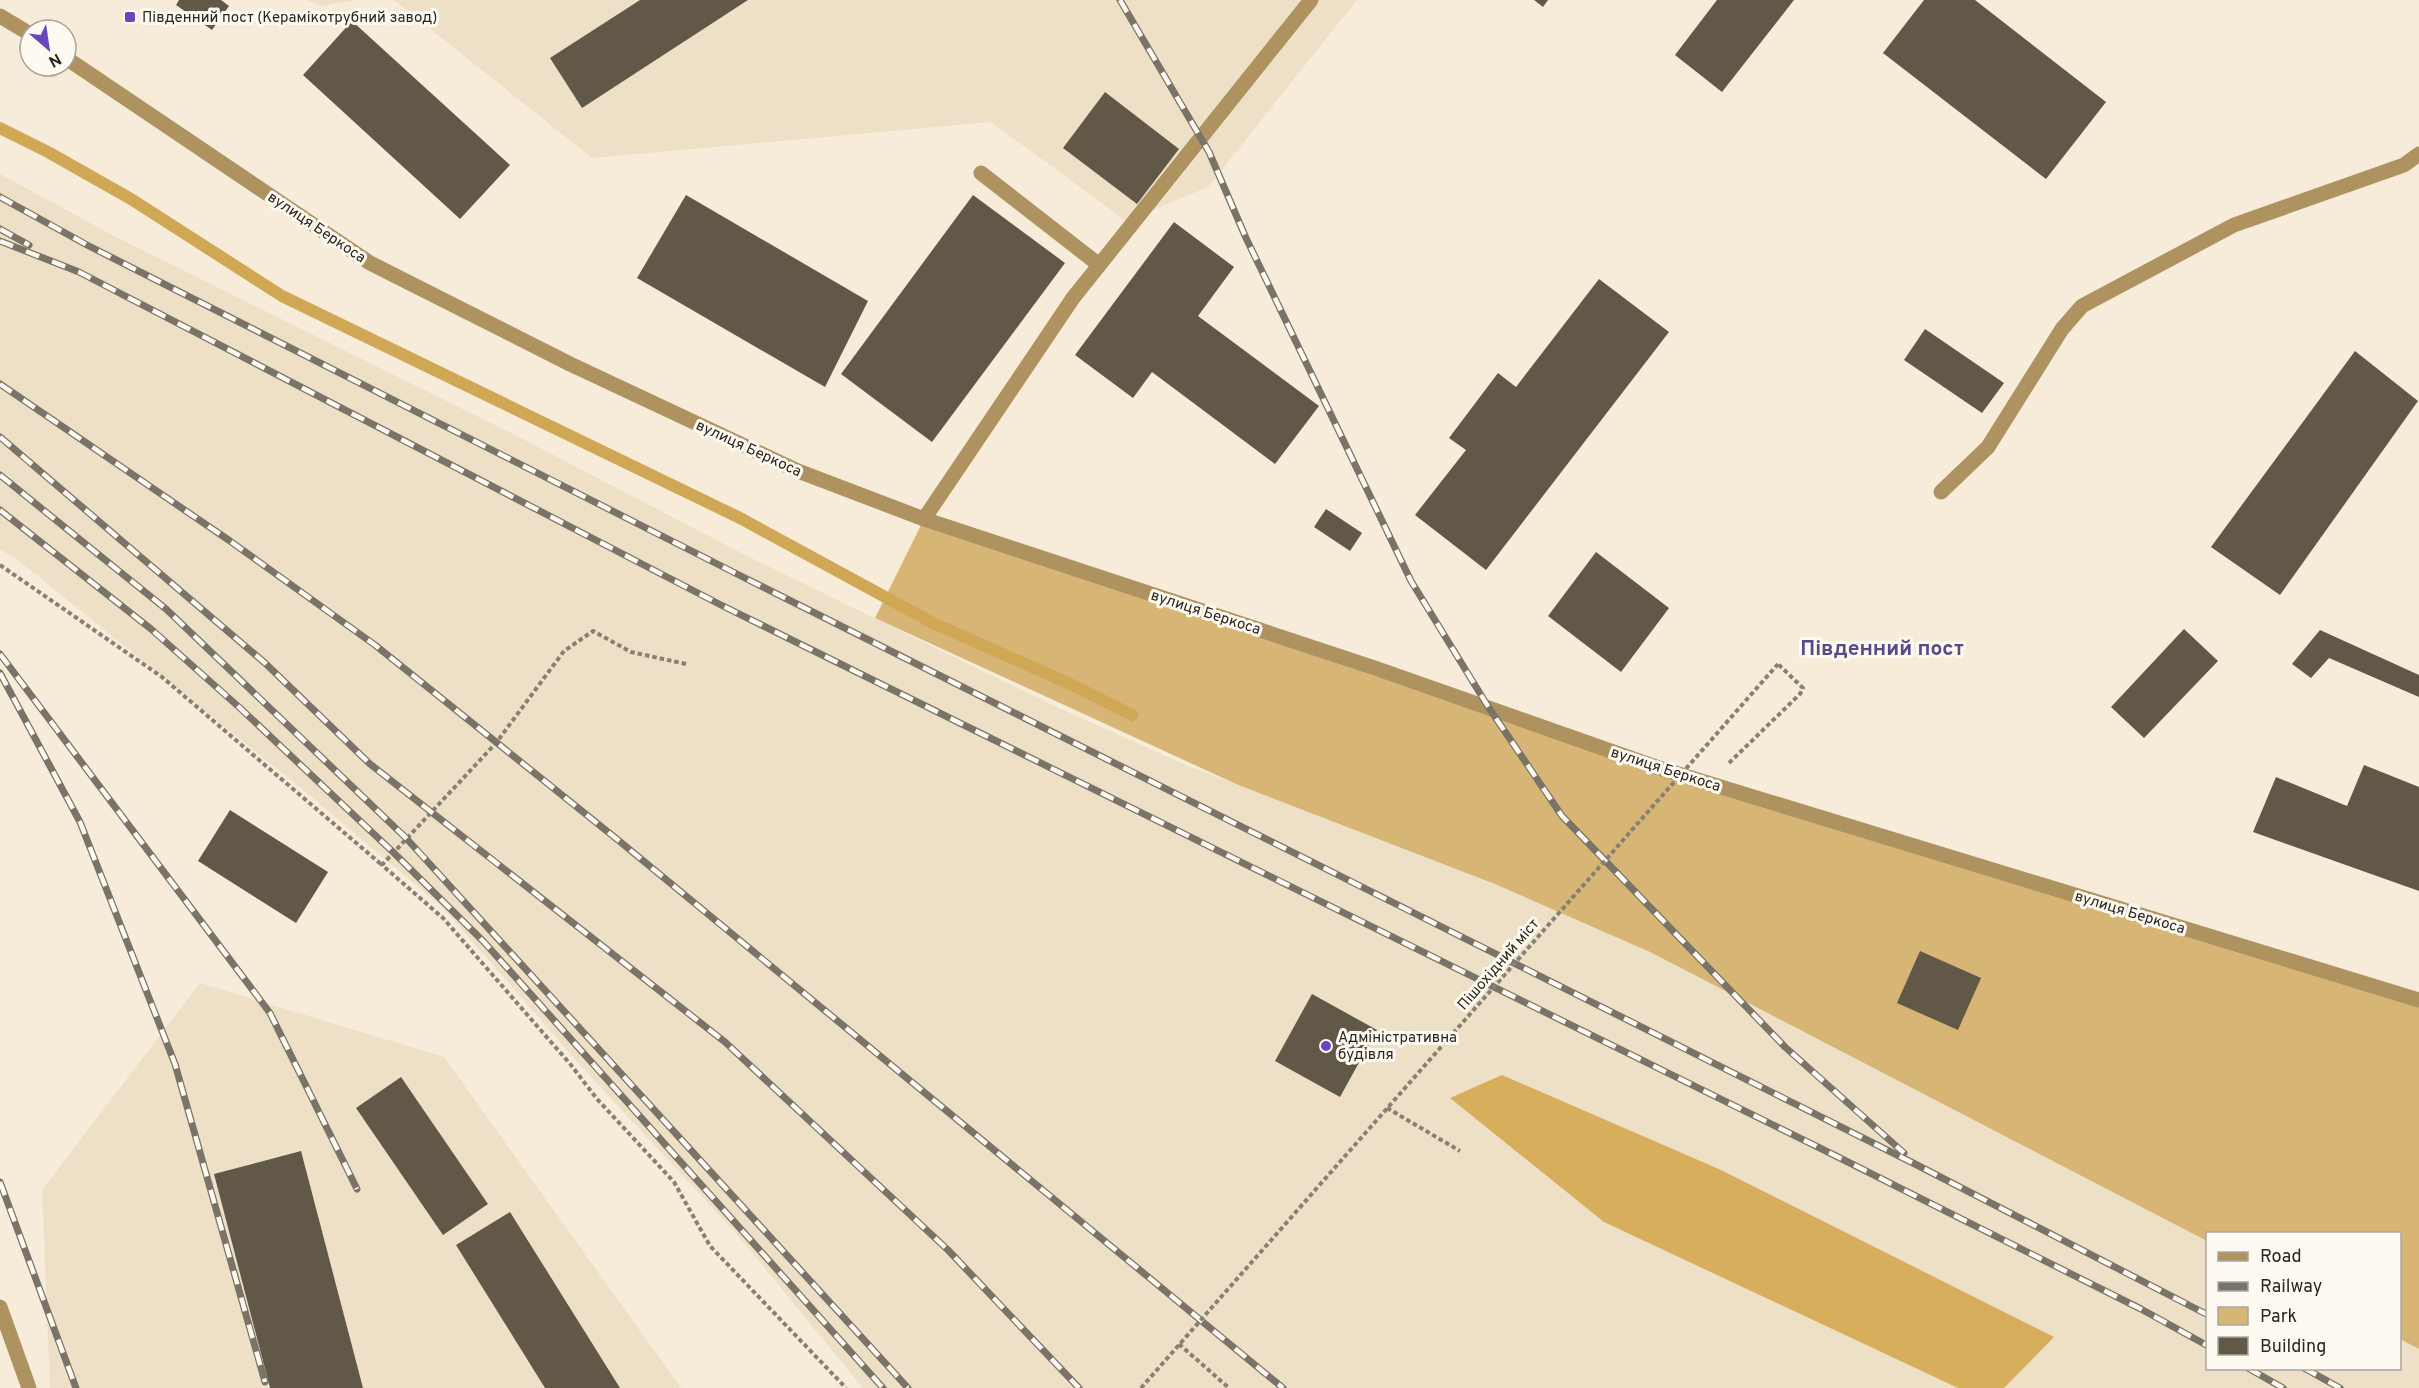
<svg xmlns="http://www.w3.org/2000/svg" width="2419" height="1388" viewBox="0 0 2419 1388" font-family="Overpass,sans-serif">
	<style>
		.built { fill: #eee0c6 }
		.green { fill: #d6b575 }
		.forest { fill: #d7ae5c }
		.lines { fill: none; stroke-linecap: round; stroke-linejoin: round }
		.stream { stroke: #d0a755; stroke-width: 12 }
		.building { fill: #615848 }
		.path { stroke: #878073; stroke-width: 4; stroke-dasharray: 4.5 3; stroke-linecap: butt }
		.minor { stroke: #ae925f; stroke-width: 15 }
		.rail-casing { stroke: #7a7468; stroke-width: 7 }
		.rail { stroke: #fefaf2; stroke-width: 4.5; stroke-dasharray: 14; stroke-linecap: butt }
		.path-bridge { stroke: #878073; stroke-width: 4; stroke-dasharray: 4.5 3; stroke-linecap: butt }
		.poi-dot { fill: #6a46be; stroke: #fefaf2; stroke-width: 2 }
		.labels { text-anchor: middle; stroke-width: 6; stroke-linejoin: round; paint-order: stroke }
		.poi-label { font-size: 15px; fill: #2a271f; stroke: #fefaf2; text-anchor: start }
		.street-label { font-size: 15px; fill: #2a271f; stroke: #fefaf2 }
		.district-label { font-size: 21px; font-weight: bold; fill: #584988; stroke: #fefaf2 }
	</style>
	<rect width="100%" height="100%" fill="#f7ecd9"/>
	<g class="built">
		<path d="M306 0H355L321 6Z"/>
		<path d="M394 0H1357L1208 187 1126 221 991 122 592 158Z"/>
		<path d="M0 174 116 237 517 436 749 557 1048 703 1188 766 1481 877 1607 930 2207 1241 2208 1368H2400V1339L2419 1349V1388H863L734 1231 579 1064 444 909 302 789 19 561 0 549Z"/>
		<path d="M200 983 444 1057 681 1388H50L42 1190Z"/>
	</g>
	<path class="green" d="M924 519C1421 684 1918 847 2419 1000V1349L2400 1339V1234H2208L2207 1241 1650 952 1495 884 1236 784 875 618Z"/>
	<path class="forest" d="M1502 1075 1721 1170 2054 1337 2004 1388H1958L1604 1222 1450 1098Z"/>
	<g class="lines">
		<path class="stream" d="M0 128 48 152 131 199 282 296 740 518 933 623 1068 683 1132 715"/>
	</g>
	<g class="building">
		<path d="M179 0H221L229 6 212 30 176 5Z"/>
		<path d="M640 0H748L582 108 550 58Z"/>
		<path d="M1534 0H1548L1543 7Z"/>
		<path d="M1717 0H1794L1722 92 1675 55Z"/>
		<path d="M1924 0H1975L2106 102 2046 179 1883 53Z"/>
		<path d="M352 21 510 165 460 219 303 75Z"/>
		<path d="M1105 92 1179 149 1137 204 1063 148Z"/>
		<path d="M686 195 868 301 825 387 637 278Z"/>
		<path d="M973 195 1065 263 932 442 841 374Z"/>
		<path d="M1174 222 1234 267 1198 316 1319 406 1275 464 1152 372 1133 398 1075 355Z"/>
		<path d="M1599 279 1669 332 1486 570 1415 515 1466 450 1449 438 1498 373 1516 387Z"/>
		<path d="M1925 329 2004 383 1982 413 1904 360Z"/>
		<path d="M2355 351 2418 401 2280 595 2211 547Z"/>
		<path d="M1326 509 1362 533 1350 551 1314 527Z"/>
		<path d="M1596 552 1669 608 1621 672 1548 616Z"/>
		<path d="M2184 629 2218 661 2144 738 2111 707Z"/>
		<path d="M2320 630 2419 675V697L2329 658 2311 678 2292 664Z"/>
		<path d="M2364 765 2419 787V891L2253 832 2276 777 2347 806Z"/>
		<path d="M230 810 328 872 296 923 198 861Z"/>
		<path d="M1920 951 1981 978 1958 1030 1897 1003Z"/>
		<path d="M1312 994 1377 1030 1340 1097 1275 1061Z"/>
		<path d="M401 1077 488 1204 443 1235 356 1108Z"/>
		<path d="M301 1151 363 1388H270L214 1174Z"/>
		<path d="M510 1212 620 1388H545L456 1245Z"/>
	</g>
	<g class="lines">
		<g class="path">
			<path d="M0 565 162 677 382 865"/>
			<path d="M686 664 631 652 593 631 564 651 496 743 382 865 443 918 571 1065 597 1099 674 1182 710 1246 846 1388"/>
			<path d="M1729 763 1800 694 1803 688 1778 664"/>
			<path d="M1387 1108 1460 1151"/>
			<path d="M1179 1344 1229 1388"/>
		</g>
		<g class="minor">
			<path d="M0 16 30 34"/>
			<path d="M66 58 370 263 570 364 798 471 924 519 1375 668 1662 769 2419 1000"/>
			<path d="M981 173 1098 264"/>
			<path d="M1941 492 1988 447 2062 329 2082 306 2234 225 2404 165 2419 154"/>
			<path d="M924 519 1073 298 1311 0"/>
			<path d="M0 1307 29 1388"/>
		</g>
		<defs>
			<g id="rail">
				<path d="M1120 0 1209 152 1246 238 1411 581 1489 708 1562 816 1785 1047 1904 1153"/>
				<path d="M0 197 87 245 739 575 1917 1165 2208 1315"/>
				<path d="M0 229 29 245"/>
				<path d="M0 241 79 272 721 605 1834 1155 2141 1309 2208 1346"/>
				<path d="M0 384 230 541 375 645 618 840 1283 1388"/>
				<path d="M0 437 265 663 370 764 725 1042 948 1250 1079 1388"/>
				<path d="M0 475 166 609 406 838 908 1388"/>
				<path d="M0 510 151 629 240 708 393 852 484 942 883 1388"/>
				<path d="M0 654 270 1013 357 1189"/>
				<path d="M0 673 80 822 175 1064 265 1382"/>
				<path d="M0 1182 76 1388"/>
				<path d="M2248 1368 2283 1388"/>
				<path d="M2304 1368 2340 1388"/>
			</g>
		</defs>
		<use href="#rail" class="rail-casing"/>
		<use href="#rail" class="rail"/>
		<path class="path-bridge" d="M1141 1388 1778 664"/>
	</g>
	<g class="poi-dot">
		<rect x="124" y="11" width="12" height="12" rx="3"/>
		<circle cx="1326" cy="1046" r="6"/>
	</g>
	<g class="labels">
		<g class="poi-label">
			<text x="142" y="22">Південний пост (Керамікотрубний завод)</text>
			<text x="1338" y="1042">Адміністративна<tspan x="1338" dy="17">будівля</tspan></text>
		</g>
		<g class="street-label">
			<text transform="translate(317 227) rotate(34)" y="5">вулиця Беркоса</text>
			<text transform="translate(749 448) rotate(25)" y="5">вулиця Беркоса</text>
			<text transform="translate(1206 612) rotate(18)" y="5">вулиця Беркоса</text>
			<text transform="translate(1666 769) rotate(18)" y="5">вулиця Беркоса</text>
			<text transform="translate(2130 912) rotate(17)" y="5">вулиця Беркоса</text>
			<text transform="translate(1498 964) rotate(-49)" y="5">Пішохідний міст</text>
		</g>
		<g class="district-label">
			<text x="1882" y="655">Південний пост</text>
		</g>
	</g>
	<rect x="2206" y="1232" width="195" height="138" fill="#fefaf2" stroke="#a9a69e" stroke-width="1.5"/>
	<rect x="2218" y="1252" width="30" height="9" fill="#ae925f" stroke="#a9a69e" stroke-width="1.5"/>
	<text x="2260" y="1262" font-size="18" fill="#2a271f">Road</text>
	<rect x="2218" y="1282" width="30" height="9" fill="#7a7468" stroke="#a9a69e" stroke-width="1.5"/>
	<text x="2260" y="1292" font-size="18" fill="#2a271f">Railway</text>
	<rect x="2218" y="1307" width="30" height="18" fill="#d6b575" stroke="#a9a69e" stroke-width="1.5"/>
	<text x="2260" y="1322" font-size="18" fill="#2a271f">Park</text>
	<rect x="2218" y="1337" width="30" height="18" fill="#615848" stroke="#a9a69e" stroke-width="1.5"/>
	<text x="2260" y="1352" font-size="18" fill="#2a271f">Building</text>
	<g transform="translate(48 48) rotate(151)"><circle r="28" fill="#fefaf2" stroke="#a9a69e" stroke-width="1.5"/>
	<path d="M0-4.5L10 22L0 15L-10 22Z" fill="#6a46be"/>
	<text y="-9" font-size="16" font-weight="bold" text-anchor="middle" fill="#2a271f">N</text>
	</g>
</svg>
